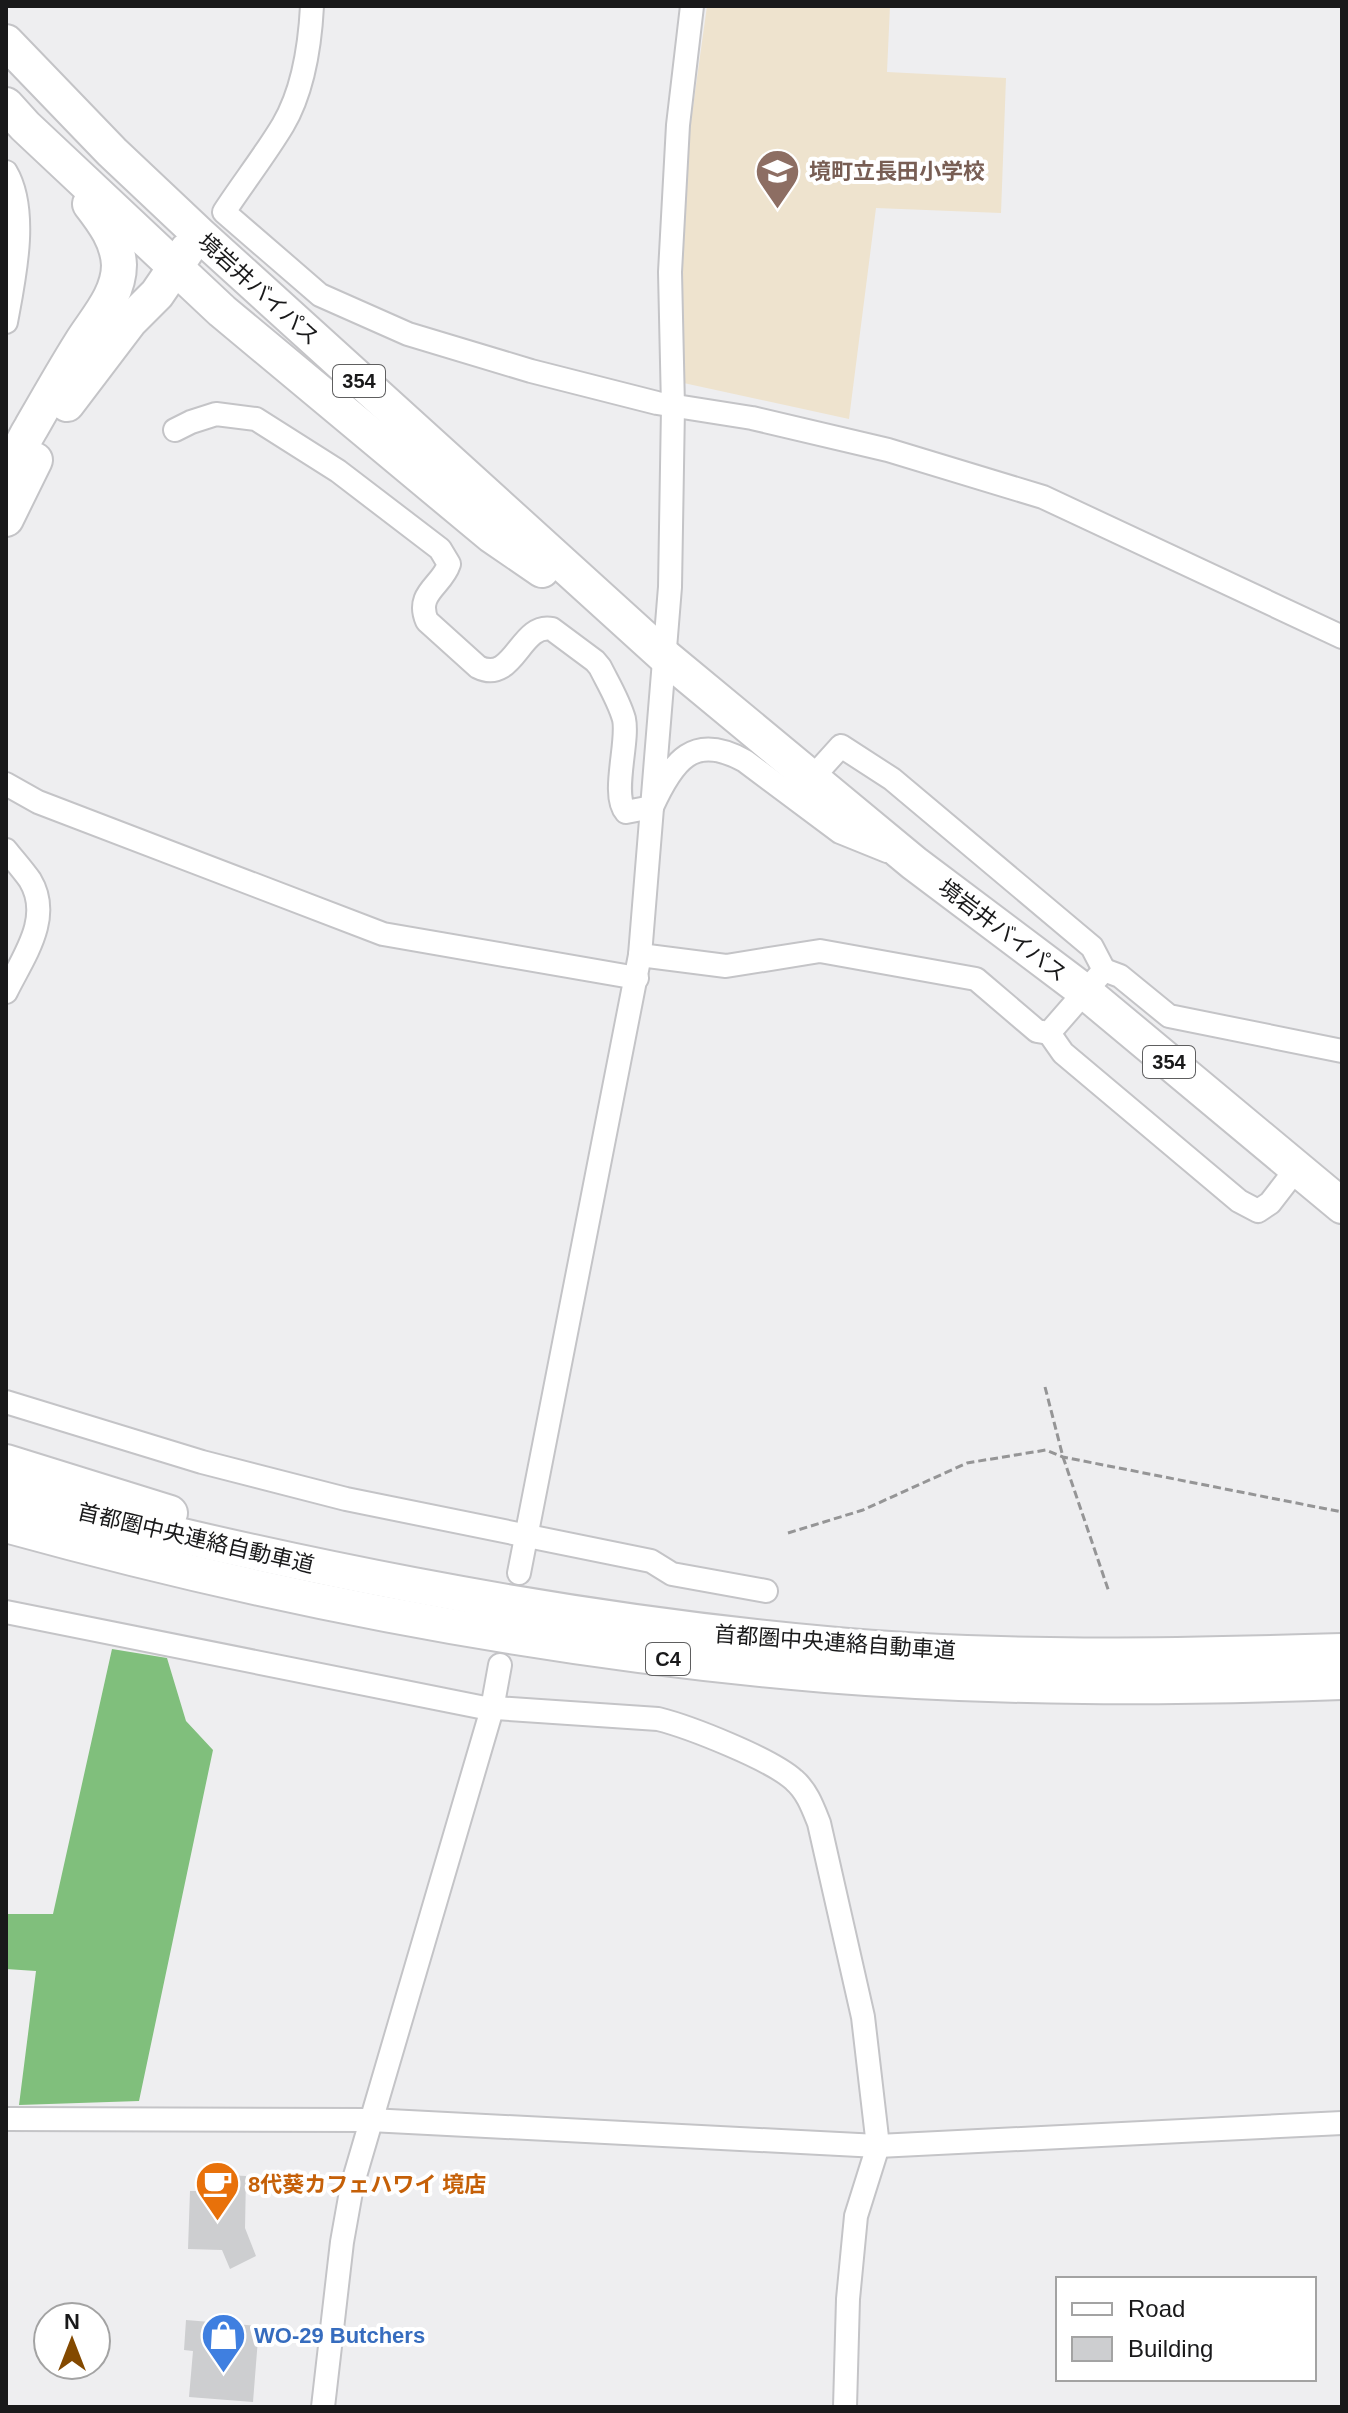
<svg xmlns="http://www.w3.org/2000/svg" width="1348" height="2413" viewBox="0 0 1348 2413" font-family="Arial,'Noto Sans JP',sans-serif">
	<style>
		.education { fill: #eee3ce }
		.forest { fill: #80bf7c }
		.building { fill: #cdced0 }
		.lines { fill: none; stroke-linecap: round; stroke-linejoin: round }
		.minor-casing { stroke: #c4c4c7; stroke-width: 26 }
		.highway-casing { stroke: #c4c4c7; stroke-width: 38 }
		.path { stroke: #959596; stroke-width: 3; stroke-dasharray: 8 4; stroke-linecap: butt }
		.minor { stroke: #fff; stroke-width: 22 }
		.highway { stroke: #fff; stroke-width: 34 }
		.labels { text-anchor: middle; stroke-width: 8; stroke-linejoin: round; paint-order: stroke }
		.shield { fill: #fff; stroke: #5e5e5f; stroke-width: 2 }
		.shield-label { font-size: 20px; font-weight: bold; fill: #19191a }
		.education-label { font-size: 22px; font-weight: bold; fill: #785e54; stroke: #fff; text-anchor: start }
		.street-label { font-size: 22px; fill: #19191a; stroke: #fff }
		.food-label { font-size: 22px; font-weight: bold; fill: #c56008; stroke: #fff; text-anchor: start }
		.shop-label { font-size: 22px; font-weight: bold; fill: #366cbe; stroke: #fff; text-anchor: start }
	</style>
	<rect width="100%" height="100%" fill="#eeeef0"/>
	<path class="education" d="M707 6H890L887 72 1006 78 1001 213 876 208 849 419 679 382 681 193Z"/>
	<path class="forest" d="M112 1649 167 1658 186 1721 213 1750 139 2101 19 2105 36 1971 6 1969V1914H53Z"/>
	<g class="building">
		<path d="M208 2174 246 2176 245 2228 256 2256 230 2269 222 2250 188 2249 190 2191H207Z"/>
		<path d="M186 2320 259 2326 253 2402 189 2397 193 2351 184 2350Z"/>
	</g>
	<g class="lines">
		<defs>
			<g id="minor">
				<path d="M312 6C310 45 303 91 283 125 265 155 243 183 224 212L320 295 408 334 531 371 657 403 752 418 888 450 1043 497 1342 637"/>
				<path d="M6 172C29 211 14 279 6 322"/>
				<path d="M175 430 191 422 216 414 256 419 338 471 440 549 449 564C442 586 415 593 427 621L478 667C514 685 520 622 552 629L595 661 600 667C608 683 619 701 624 719 629 742 611 795 626 812L652 807C673 761 693 732 745 761L840 832 887 851"/>
				<path d="M812 778 841 746 892 779 1092 947 1104 970"/>
				<path d="M6 784 38 802 383 934 637 978"/>
				<path d="M6 850C14 860 23 870 30 880 53 918 23 957 6 992"/>
				<path d="M640 955 726 966 820 951 976 979 1037 1031 1049 1033 1104 970 1120 976 1169 1016 1342 1051"/>
				<path d="M1049 1033 1063 1053 1239 1201 1258 1211 1270 1203 1297 1168"/>
				<path d="M6 1402 202 1462 346 1499 651 1561 672 1574 766 1591"/>
				<path d="M519 1573 640 955 670 587 673 407 670 272 678 125 692 6"/>
				<path d="M6 1612 480 1707 658 1719C690 1727 771 1759 794 1780 807 1791 813 1808 819 1823L863 2017 878 2146 856 2216 848 2299 845 2407"/>
				<path d="M6 2119 370 2120 878 2146 1342 2123"/>
				<path d="M323 2407 342 2242 352 2186 492 1709 500 1665"/>
			</g>
			<g id="highway">
				<path d="M6 42 112 152 200 235 663 655 914 863 1084 991 1342 1206"/>
				<path d="M6 105 25 126 222 311 491 535 542 570"/>
				<path d="M67 404 130 321 157 294 187 250"/>
				<path d="M6 479C14 462 21 444 31 428 47 400 64 370 81 343 96 319 119 295 119 265 118 241 104 222 90 204"/>
				<path d="M6 519 35 460"/>
				<path d="M6 1462 170 1513"/>
				<path d="M6 1493C276 1562 548 1619 826 1644 997 1660 1171 1656 1342 1651"/>
				<path d="M6 1525C274 1599 549 1652 826 1675 998 1689 1170 1688 1342 1682"/>
			</g>
		</defs>
		<use href="#minor" class="minor-casing"/>
		<use href="#highway" class="highway-casing"/>
		<g class="path">
			<path d="M1045 1387 1063 1457 1109 1592"/>
			<path d="M788 1533 863 1510 967 1463 1046 1450 1063 1457 1342 1512"/>
		</g>
		<use href="#minor" class="minor"/>
		<use href="#highway" class="highway"/>
	</g>
	<defs>
		<symbol id="school-pin" viewBox="-11 -11 22 30"><path d="M0 17L-7.5 6A9.5 9.5 0 1 1 7.5 6Z" fill="#8d6e63" stroke="#fff"/><path d="M0-5L7-2L0 1L-7-2ZM-4 1L0 2.5L4 1V4Q0 6-4 4Z" fill="#fff"/></symbol>
		<symbol id="cafe-pin" viewBox="-11 -11 22 30"><path d="M0 17L-7.5 6A9.5 9.5 0 1 1 7.5 6Z" fill="#e8710a" stroke="#fff"/><path d="M-5.5-4.5H6V0H3Q3 3.5 0 3.5H-2.5Q-5.5 3.5-5.5 0ZM3-3.2v2h1.7v-2ZM-6 4.5H4V6H-6Z" fill="#fff"/></symbol>
		<symbol id="shop-pin" viewBox="-11 -11 22 30"><path d="M0 17L-7.5 6A9.5 9.5 0 1 1 7.5 6Z" fill="#3f7fe0" stroke="#fff"/><path d="M-5-2.5h2.3a2.7 3.5 0 0 1 5.4 0H5L5.5 6h-11ZM-1.5-2.5h3a1.5 2.3 0 0 0-3 0Z" fill="#fff"/></symbol>
	</defs>
	<g fill-rule="evenodd">
		<use href="#school-pin" x="752" y="146" width="51" height="69"/>
		<use href="#cafe-pin" x="192" y="2158" width="51" height="69"/>
		<use href="#shop-pin" x="198" y="2310" width="51" height="69"/>
	</g>
	<g class="labels">
		<g class="shield">
			<rect x="333" y="365" width="52" height="32" rx="6"/>
			<rect x="1143" y="1046" width="52" height="32" rx="6"/>
			<rect x="646" y="1643" width="44" height="32" rx="6"/>
		</g>
		<g class="shield-label">
			<text x="359" y="388">354</text>
			<text x="1169" y="1069">354</text>
			<text x="668" y="1666">C4</text>
		</g>
		<g class="education-label">
			<text x="809" y="179">境町立長田小学校</text>
		</g>
		<g class="street-label">
			<text transform="translate(259 289) rotate(42)" y="8">境岩井バイパス</text>
			<text transform="translate(1003 930) rotate(37)" y="8">境岩井バイパス</text>
			<text transform="translate(196 1538) rotate(13)" y="8">首都圏中央連絡自動車道</text>
			<text transform="translate(835 1642) rotate(4)" y="8">首都圏中央連絡自動車道</text>
		</g>
		<g class="food-label">
			<text x="248" y="2192">8代葵カフェハワイ 境店</text>
		</g>
		<g class="shop-label">
			<text x="254" y="2343">WO-29 Butchers</text>
		</g>
	</g>
	<rect width="1348" height="2413" fill="none" stroke="#19191a" stroke-width="16"/>
	<rect x="1056" y="2277" width="260" height="104" fill="#ffffff" stroke="#a3a3a3" stroke-width="2"/>
	<rect x="1072" y="2303" width="40" height="12" fill="#ffffff" stroke="#a3a3a3" stroke-width="2"/>
	<text x="1128" y="2317" font-size="24" fill="#19191a">Road</text>
	<rect x="1072" y="2337" width="40" height="24" fill="#cdced0" stroke="#a3a3a3" stroke-width="2"/>
	<text x="1128" y="2357" font-size="24" fill="#19191a">Building</text>
	<g transform="translate(72 2341)"><circle r="38" fill="#ffffff" stroke="#a3a3a3" stroke-width="2"/>
	<path d="M0-6L14 30L0 20L-14 30Z" fill="#834900"/>
	<text y="-12" font-size="22" font-weight="bold" text-anchor="middle" fill="#19191a">N</text>
	</g>
</svg>
